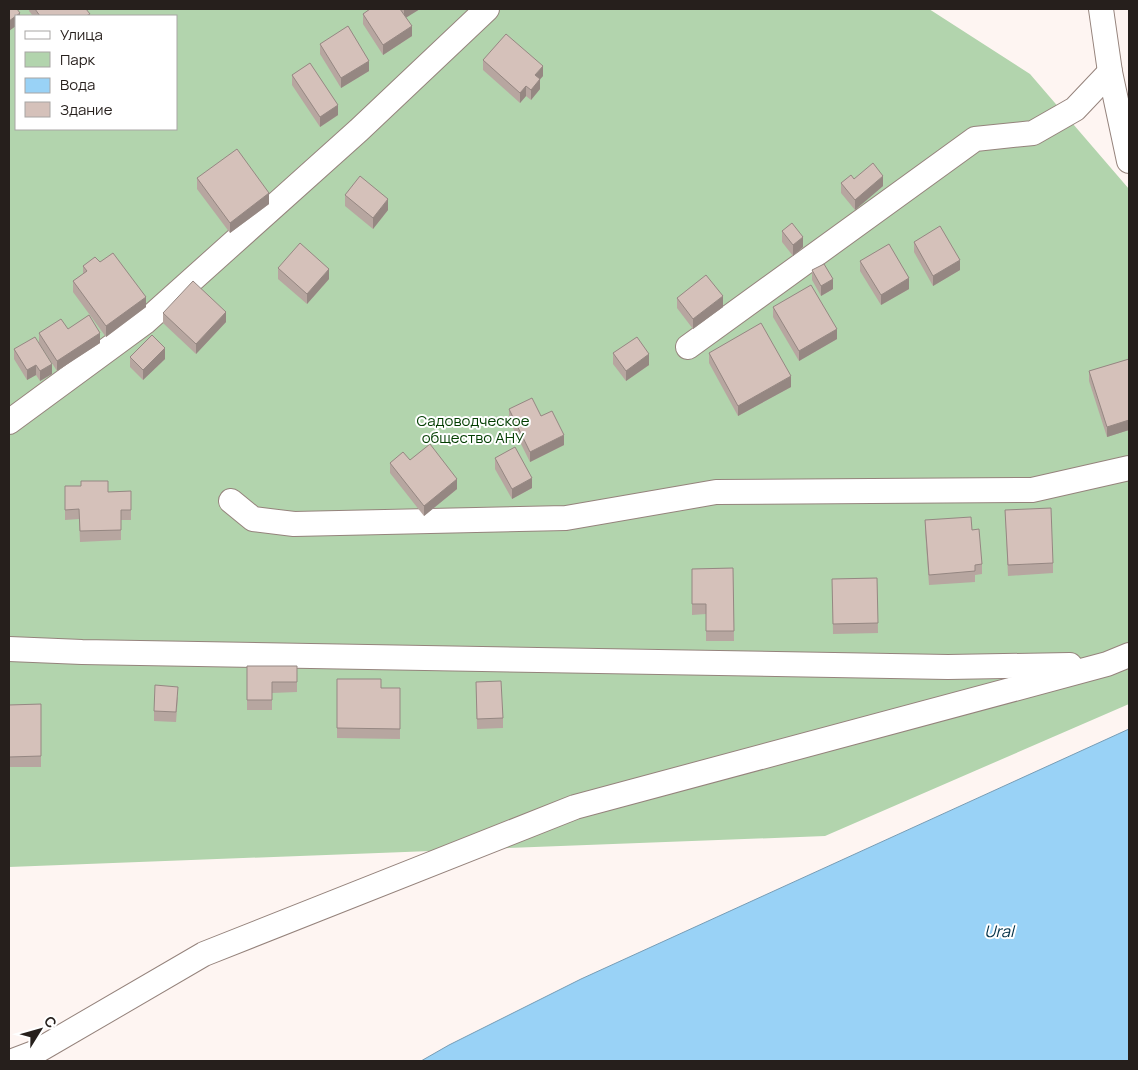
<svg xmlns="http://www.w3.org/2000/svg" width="1138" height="1070" viewBox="0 0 1138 1070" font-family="Manrope,sans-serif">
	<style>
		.green { fill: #b2d4ad; fill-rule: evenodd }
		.water { fill: #99d2f6; stroke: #769cb5 }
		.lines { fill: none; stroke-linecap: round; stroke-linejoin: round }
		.minor-casing { stroke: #95837c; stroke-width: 26 }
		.minor { stroke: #fff; stroke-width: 24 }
		.wall { fill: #b7a6a0 }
		.shaded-wall { fill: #958782 }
		.building { fill: #d5c1ba; stroke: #958782 }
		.labels { text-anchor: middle; stroke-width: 4; stroke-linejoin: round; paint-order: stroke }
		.park-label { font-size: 15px; fill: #023d00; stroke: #fff }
		.water-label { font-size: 16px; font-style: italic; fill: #003047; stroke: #fff }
	</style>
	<rect width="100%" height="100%" fill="#fef5f2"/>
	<path class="green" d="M9 9H929L1030 74 1129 189V704L825 836 9 867ZM16 16H176V129H16Z"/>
	<path class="water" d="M1129 729V1061H421L449 1045 581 979Z"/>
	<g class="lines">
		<defs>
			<g id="minor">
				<path d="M1101 9 1110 72 1129 161"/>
				<path d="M688 347 975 139 1033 133 1075 109 1110 72"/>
				<path d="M9 422 145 322 359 130 487 9"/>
				<path d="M231 501 253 519 294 524 566 518 716 492 1032 490 1129 468"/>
				<path d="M9 649 82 652 948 667 1070 665"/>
				<path d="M13 1061 34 1053 204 954 575 807 1107 664 1129 655"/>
			</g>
		</defs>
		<use href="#minor" class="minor-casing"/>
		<use href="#minor" class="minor"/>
	</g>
	<g class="wall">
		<path d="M29 9H86L90 16H33L29 11Z"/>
		<path d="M370 9H420L406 17 412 36 383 55 363 24V14Z"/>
		<path d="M320 44 369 71 341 88 320 54Z"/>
		<path d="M483 60 543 76 540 79V89L531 100 526 96 520 103 483 70Z"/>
		<path d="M292 75 338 115 320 127 292 85Z"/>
		<path d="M197 178 269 204 230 233 197 189Z"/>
		<path d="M854 179 883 186 855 210 841 193V183Z"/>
		<path d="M345 195 388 210 373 229 345 206Z"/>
		<path d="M782 231 803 247 793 256 782 242Z"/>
		<path d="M914 242 960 270 933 286 914 252Z"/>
		<path d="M860 261 909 289 881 305 860 271Z"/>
		<path d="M83 266 146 307 106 337 73 292V281L83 274Z"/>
		<path d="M278 268 329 279 307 304 278 279Z"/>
		<path d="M812 270 833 289 821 296 812 280Z"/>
		<path d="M677 298 723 307 693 329 677 308Z"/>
		<path d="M773 307 837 339 799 361 773 317Z"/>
		<path d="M163 313 226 322 196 354 163 323Z"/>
		<path d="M68 329 100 343 57 371 39 343V333Z"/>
		<path d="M14 349 52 374 40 381 36 375 27 380 14 359Z"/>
		<path d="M613 353 649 365 626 381 613 364Z"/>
		<path d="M709 353 791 387 738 416 709 363Z"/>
		<path d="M130 357 165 359 143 380 130 367Z"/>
		<path d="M1129 359V430L1107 437 1089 381V371Z"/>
		<path d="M509 409 541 416 564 445 530 462 509 420Z"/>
		<path d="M495 458 532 488 512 499 495 469Z"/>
		<path d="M410 460 457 489 424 516 390 473V463Z"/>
		<path d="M65 486 108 492 131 491V520H121V540L80 542 79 519 65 520Z"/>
		<path d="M1005 510 1053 563V573L1008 576Z"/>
		<path d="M925 520 972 530 982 564V574L975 575V582L929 585 925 530Z"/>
		<path d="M733 568 734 641H706V614L692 615V569Z"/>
		<path d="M877 578 878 633 833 634 832 579Z"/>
		<path d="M247 666H297V692L272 693V710H247Z"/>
		<path d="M337 679 381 688H400V739L337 738Z"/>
		<path d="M476 682 503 718V728L477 729Z"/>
		<path d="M178 697 176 722 154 721V711Z"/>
		<path d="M41 704V767H9V705Z"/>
	</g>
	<g class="shaded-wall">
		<path d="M404 9H420L404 19Z"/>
		<path d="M20 13V16H16V26L9 31V21Z"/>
		<path d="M412 26V36L383 55V45Z"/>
		<path d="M369 61V71L341 88V78Z"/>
		<path d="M543 66V76L535 85V75Z"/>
		<path d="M540 79V89L531 100V90Z"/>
		<path d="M526 86V96L520 103V93Z"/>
		<path d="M338 105V115L320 127V117Z"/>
		<path d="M883 176V186L855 210V200Z"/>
		<path d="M269 193V204L230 233V223Z"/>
		<path d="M388 199V210L373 229V218Z"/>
		<path d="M803 237V247L793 256V245Z"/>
		<path d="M960 260V270L933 286V276Z"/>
		<path d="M329 269V279L307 304V294Z"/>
		<path d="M909 278V289L881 305V295Z"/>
		<path d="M833 279V289L821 296V286Z"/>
		<path d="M723 296V307L693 329V319Z"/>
		<path d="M146 297V307L106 337V326Z"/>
		<path d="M226 312V322L196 354V344Z"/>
		<path d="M837 329V339L799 361V351Z"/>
		<path d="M100 333V343L57 371V361Z"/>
		<path d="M165 348V359L143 380V370Z"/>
		<path d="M649 354V365L626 381V371Z"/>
		<path d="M52 364V374L40 381V371Z"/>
		<path d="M36 365V375L27 380V370Z"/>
		<path d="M791 376V387L738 416V406Z"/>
		<path d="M1129 420V430L1107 437V427Z"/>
		<path d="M564 435V445L530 462V452Z"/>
		<path d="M532 478V488L512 499V489Z"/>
		<path d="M457 479V489L424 516V506Z"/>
	</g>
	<g class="building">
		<path d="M9 9H17L20 13 9 21Z"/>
		<path d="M35 9H86L90 14 86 16H40Z"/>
		<path d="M370 9H400L412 26 383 45 363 14Z"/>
		<path d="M348 26 369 61 341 78 320 44Z"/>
		<path d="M506 34 543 66 535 75 540 79 531 90 526 86 520 93 483 60Z"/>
		<path d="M310 63 338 105 320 117 292 75Z"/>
		<path d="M237 149 269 193 230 223 197 178Z"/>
		<path d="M873 163 883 176 855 200 841 183 851 175 854 179Z"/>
		<path d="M360 176 388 199 373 218 345 195Z"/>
		<path d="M792 223 803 237 793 245 782 231Z"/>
		<path d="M940 226 960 260 933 276 914 242Z"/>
		<path d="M300 243 329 269 307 294 278 268Z"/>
		<path d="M889 244 909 278 881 295 860 261Z"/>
		<path d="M113 253 146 297 106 326 73 281 87 271 83 266 95 257 100 262Z"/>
		<path d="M824 264 833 279 821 286 812 270Z"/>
		<path d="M706 275 723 296 693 319 677 298Z"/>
		<path d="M193 281 226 312 196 344 163 313Z"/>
		<path d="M811 285 837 329 799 351 773 307Z"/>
		<path d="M89 315 100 333 57 361 39 333 61 319 68 329Z"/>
		<path d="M761 323 791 376 738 406 709 353Z"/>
		<path d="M152 335 165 348 143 370 130 357Z"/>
		<path d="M35 337 52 364 40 371 36 365 27 370 14 349Z"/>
		<path d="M637 337 649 354 626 371 613 353Z"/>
		<path d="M1129 359V420L1107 427 1089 371Z"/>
		<path d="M532 398 541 416 552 411 564 435 530 452 509 409Z"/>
		<path d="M430 444 457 479 424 506 390 463 403 452 410 460Z"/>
		<path d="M515 447 532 478 512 489 495 458Z"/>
		<path d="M81 481H108V492L131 491V510H121V530L80 531 79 509 65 510V486H81Z"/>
		<path d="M1051 508 1053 563 1008 565 1005 510Z"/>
		<path d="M971 517 972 530 979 529 982 564 975 565V571L929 575 925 520Z"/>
		<path d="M733 568 734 631H706V604H692V569Z"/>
		<path d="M877 578 878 623 833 624 832 579Z"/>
		<path d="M247 666H297V682H272V700H247Z"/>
		<path d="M337 679H381V688H400V729L337 728Z"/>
		<path d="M501 681 503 718 477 719 476 682Z"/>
		<path d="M155 685 178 687 176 712 154 711Z"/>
		<path d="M41 704V756L9 757V705Z"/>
	</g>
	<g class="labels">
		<g class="park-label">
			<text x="473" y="426">Садоводческое<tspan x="473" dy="17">общество АНУ</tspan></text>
		</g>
		<g class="water-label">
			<text x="999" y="937">Ural</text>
		</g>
	</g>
	<rect width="1138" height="1070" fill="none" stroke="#261f1c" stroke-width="20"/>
	<rect x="15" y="15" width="162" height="115" fill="#ffffff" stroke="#a8a5a4"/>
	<rect x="25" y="31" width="25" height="8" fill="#ffffff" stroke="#a8a5a4"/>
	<text x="60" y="40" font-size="15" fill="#261f1c">Улица</text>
	<rect x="25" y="52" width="25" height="15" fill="#b2d4ad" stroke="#a8a5a4"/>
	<text x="60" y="65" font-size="15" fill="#261f1c">Парк</text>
	<rect x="25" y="78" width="25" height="15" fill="#99d2f6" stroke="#a8a5a4"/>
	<text x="60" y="90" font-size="15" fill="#261f1c">Вода</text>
	<rect x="25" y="102" width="25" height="15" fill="#d5c1ba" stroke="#a8a5a4"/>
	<text x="60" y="115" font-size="15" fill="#261f1c">Здание</text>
	<g transform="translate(40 1030) rotate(53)" stroke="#ffffff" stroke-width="4" paint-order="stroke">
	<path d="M0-4L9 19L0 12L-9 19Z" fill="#261f1c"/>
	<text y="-8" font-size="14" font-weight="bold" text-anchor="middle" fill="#261f1c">С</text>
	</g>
</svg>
